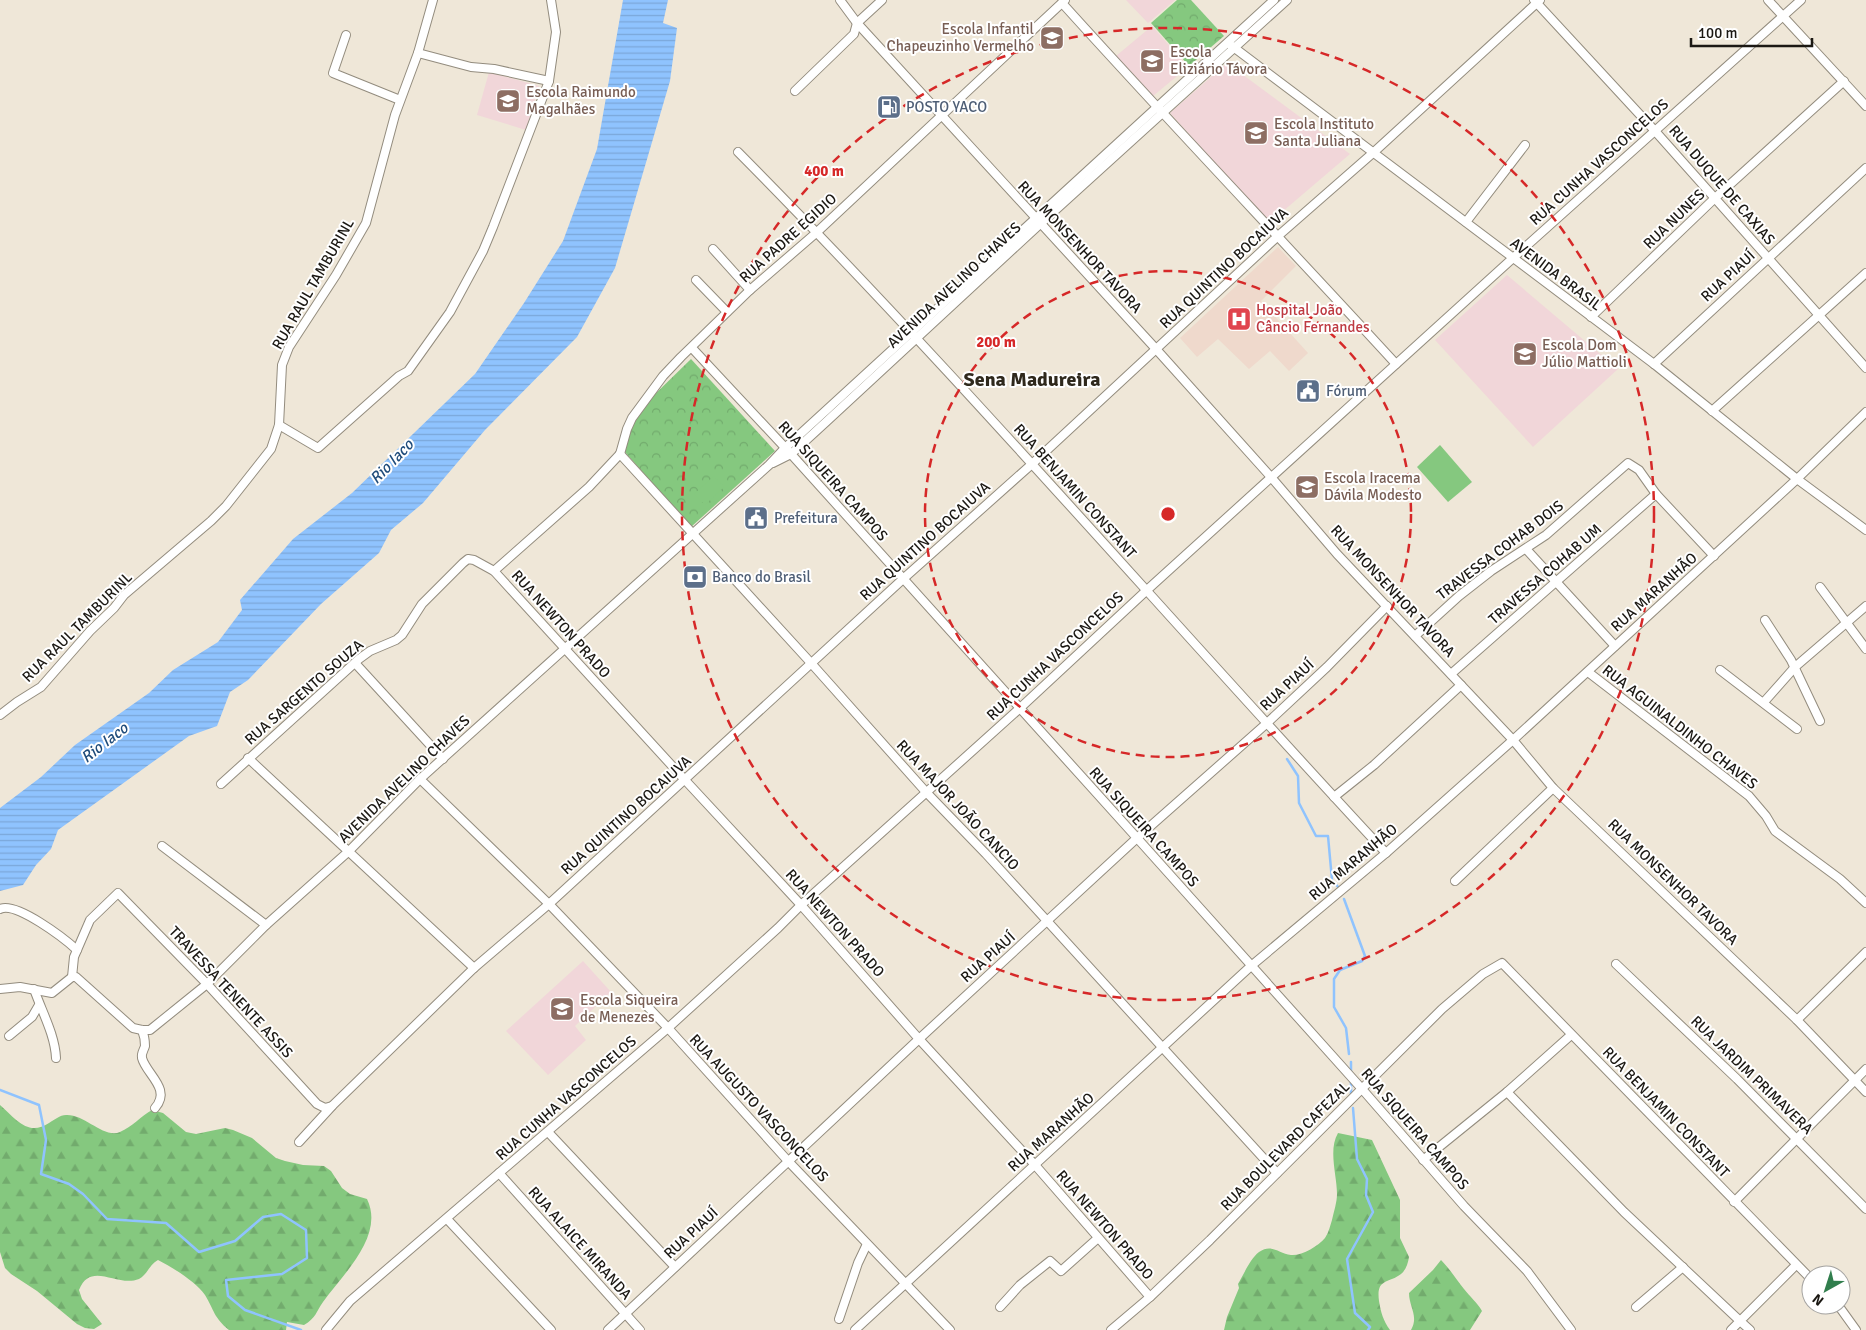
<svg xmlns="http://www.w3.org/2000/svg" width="1866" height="1330" viewBox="0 0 1866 1330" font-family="Signika,sans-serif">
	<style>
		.education { fill: #f1d6d9 }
		.medical { fill: #efd9cc }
		.forest { fill: url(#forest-firs) }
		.park { fill: url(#park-crowns) }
		.pitch { fill: #85c87f }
		.water { fill: url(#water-rules) }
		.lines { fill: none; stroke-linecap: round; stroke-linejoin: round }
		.stream { stroke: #8fc3fe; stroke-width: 2.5 }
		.minor-casing { stroke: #938c7e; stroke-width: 10 }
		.minor { stroke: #fff; stroke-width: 8 }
		.ring { fill: none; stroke: #d62828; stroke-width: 2.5; stroke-dasharray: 9 6 }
		.labels { text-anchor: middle; stroke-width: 4; stroke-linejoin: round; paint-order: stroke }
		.education-label { font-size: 15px; fill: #785e54; stroke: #fff; text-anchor: start }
		.service-label { font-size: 15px; fill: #4e5e75; stroke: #fff; text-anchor: start }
		.street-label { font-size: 15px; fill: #1b1813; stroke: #fff }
		.health-label { font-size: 15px; fill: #be3a42; stroke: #fff; text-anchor: start }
		.water-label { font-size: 16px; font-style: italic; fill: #1f4c7b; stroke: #fff }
		.district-label { font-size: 20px; font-weight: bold; fill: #2f291d; stroke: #fff }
		.centre { fill: #d62828; stroke: #fff; stroke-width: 2.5 }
		.ring-label { font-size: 15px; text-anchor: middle; font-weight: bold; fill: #d62828; stroke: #fff; stroke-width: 4; stroke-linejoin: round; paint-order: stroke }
	</style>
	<defs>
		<pattern id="forest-firs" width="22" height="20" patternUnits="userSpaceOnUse" patternTransform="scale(1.25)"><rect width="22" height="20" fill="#85c87f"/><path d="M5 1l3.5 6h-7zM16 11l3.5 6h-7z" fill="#72ab6d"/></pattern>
		<pattern id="park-crowns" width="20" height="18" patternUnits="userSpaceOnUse" patternTransform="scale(1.25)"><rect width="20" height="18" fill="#85c87f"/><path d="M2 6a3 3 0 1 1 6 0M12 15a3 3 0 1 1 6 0" fill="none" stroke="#72ab6d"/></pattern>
		<pattern id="water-rules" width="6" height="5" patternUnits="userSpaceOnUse" patternTransform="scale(1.25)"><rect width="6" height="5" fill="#8fc3fe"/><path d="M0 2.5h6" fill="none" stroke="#7ba7d9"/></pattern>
	</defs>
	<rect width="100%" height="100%" fill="#efe7d8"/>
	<g class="education">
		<path d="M1126 0H1175L1148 23Z"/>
		<path d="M1152 26 1188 67 1153 96 1116 56Z"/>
		<path d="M1227 63 1350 154 1269 223 1170 113Z"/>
		<path d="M489 72 539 86 526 130 477 115Z"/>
		<path d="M1507 275 1618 369 1533 447 1435 340Z"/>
		<path d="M583 961 611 992 575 1026 586 1040 548 1075 506 1031Z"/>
	</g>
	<path class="medical" d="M1278 247 1296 266 1261 301 1308 353 1289 371 1270 351 1249 369 1218 339 1197 357 1180 338Z"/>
	<g class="forest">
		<path d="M0 1105C16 1119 28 1137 49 1123 54 1120 60 1115 66 1115 85 1114 104 1139 120 1132 132 1127 141 1116 152 1110L163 1113 186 1132 196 1134 225 1128 233 1130 252 1138 276 1158 285 1161 303 1165 324 1166 331 1171 342 1188 350 1194 367 1199C385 1236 343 1274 323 1302 316 1312 316 1318 304 1325L287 1322 286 1330H229C214 1318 214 1310 205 1295 196 1282 172 1267 158 1260 149 1265 147 1275 139 1279 117 1288 91 1260 79 1290L82 1299 102 1324 94 1329 85 1328 77 1324 37 1291 11 1274 5 1268 0 1252Z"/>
		<path d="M1338 1133 1372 1140 1400 1200V1238L1409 1257C1408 1263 1406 1270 1401 1274 1388 1284 1376 1278 1379 1301 1381 1313 1383 1320 1390 1330H1224L1227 1317 1239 1288 1238 1284C1244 1274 1250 1259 1259 1252 1272 1243 1279 1254 1291 1255 1302 1256 1318 1246 1325 1238 1329 1232 1330 1226 1332 1220 1334 1211 1337 1202 1337 1194 1337 1175 1328 1150 1338 1133Z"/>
		<path d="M1441 1260C1450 1269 1456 1279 1464 1289 1470 1297 1477 1302 1482 1311L1470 1330H1411C1419 1316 1409 1307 1409 1293L1433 1270Z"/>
	</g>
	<g class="park">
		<path d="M1177 0H1191L1224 36 1189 66 1151 23Z"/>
		<path d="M691 359 775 451 691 527 624 451 633 422 649 400Z"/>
	</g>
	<g class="pitch">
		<path d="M1440 445 1472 482 1448 502 1417 467Z"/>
		<path d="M714 476 724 487 705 505 694 494Z"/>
	</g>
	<path class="water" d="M623 0H668L663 23 677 28 670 81 615 268 577 337 485 430 423 503 391 530 379 553 321 604 248 680 230 692 217 726 189 736 58 830 51 849 36 865 23 885 0 891V808L41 777 75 745 149 693 173 670 218 642 242 610 240 600 293 539 352 493 475 374 524 303 563 241 597 149Z"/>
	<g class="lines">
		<g class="stream">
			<path d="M1287 759 1298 776 1299 803 1316 836H1328L1332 880 1339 888"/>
			<path d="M1344 899 1365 956 1362 961 1340 970 1334 979V1007L1346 1028 1349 1054"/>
			<path d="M1351 1073V1062"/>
			<path d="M0 1090 39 1105 46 1140 41 1174 69 1184 83 1194 107 1219 166 1223 199 1252 235 1241 263 1217 281 1214 306 1230 307 1258 282 1274 226 1280 228 1296 245 1310 301 1330"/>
			<path d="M1351 1094V1081"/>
			<path d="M1353 1108 1357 1159 1367 1179 1366 1195 1373 1212 1347 1259 1355 1313 1370 1327 1368 1330"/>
		</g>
		<defs>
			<g id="minor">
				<path d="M840 0 857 23 1156 349 1271 477 1337 554 1513 740 1553 788 1797 1020 1866 1092"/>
				<path d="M1534 0 1655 131 1866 368"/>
				<path d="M1768 0 1866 106"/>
				<path d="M1062 3C1172 125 1285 243 1396 364"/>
				<path d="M346 35 333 73 400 100"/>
				<path d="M1228 43 1654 364 1797 479 1866 530"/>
				<path d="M418 53 471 67 494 69 549 81"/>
				<path d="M795 91 854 34 857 23 882 0"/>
				<path d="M738 152C962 378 1169 620 1386 853"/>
				<path d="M1466 222 1525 145"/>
				<path d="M713 249 750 290"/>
				<path d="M696 280 727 312"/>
				<path d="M1591 317 1715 198 1844 81"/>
				<path d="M692 348 791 454 1137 838 1362 1089 1464 1206 1527 1271 1571 1330"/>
				<path d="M1654 364 1866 168"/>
				<path d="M1712 411 1866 273"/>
				<path d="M279 425 318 448 399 376 408 371 450 312 483 251 493 227 549 81 556 32 551 0"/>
				<path d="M620 454 811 663 926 792 986 854 1277 1173"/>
				<path d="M620 454 627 429 632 418 663 376 681 357 750 290 816 233 1065 0"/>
				<path d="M773 463 791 454 827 421 1040 224 1287 0"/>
				<path d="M1526 549 1615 646"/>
				<path d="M494 571 589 487 620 454"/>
				<path d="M1820 587 1866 649"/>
				<path d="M1765 620 1791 660 1820 721"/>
				<path d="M1415 636 1459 596 1491 571 1546 535 1628 463 1639 470 1656 494 1714 556"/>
				<path d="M355 663 443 759"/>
				<path d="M1720 670 1797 729"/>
				<path d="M1588 672 1749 796 1766 816 1775 831 1840 879 1866 903"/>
				<path d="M1451 674 1656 494"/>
				<path d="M1764 702 1795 667 1866 606"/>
				<path d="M0 715 17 702 41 687 90 631 114 608 124 595 211 521 226 506 271 449 279 425 282 365 289 347 336 275 366 223 395 115 418 53 433 0"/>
				<path d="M248 758 474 968"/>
				<path d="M420 779 549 904 668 1028 788 1161 950 1330"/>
				<path d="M221 784 359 659 370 651 396 640 402 635 422 604 463 563 468 559 474 560 494 571 685 780 801 905 919 1039 1035 1165 1150 1297"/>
				<path d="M1334 797 1374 765 1461 685"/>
				<path d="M162 846 266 925"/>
				<path d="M1455 881 1553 788"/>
				<path d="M0 909C16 901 65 939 77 950"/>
				<path d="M1616 964 1737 1079 1866 1209"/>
				<path d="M72 977 74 957 90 920 118 893 207 984 317 1104 325 1108 332 1106 474 968 549 904 903 579 1032 464 1278 236 1374 152 1540 0"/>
				<path d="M0 989 20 987 52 993 72 977H76L133 1028 142 1030H150L207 984 266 925 349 851 420 779 769 465 785 448 1274 0"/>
				<path d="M34 989C42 1012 55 1035 56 1058"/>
				<path d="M1797 1020 1866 952"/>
				<path d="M142 1030C144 1035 145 1040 145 1046 144 1050 141 1053 142 1058 146 1074 172 1089 155 1108"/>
				<path d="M9 1036 32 1017 39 1005"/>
				<path d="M1507 1092 1624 1212 1740 1321 1731 1330"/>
				<path d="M548 1132 675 1267"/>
				<path d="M299 1142 332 1106"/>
				<path d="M1423 1160 1507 1092 1571 1035"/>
				<path d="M499 1173 640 1330"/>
				<path d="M1734 1202 1866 1069"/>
				<path d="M447 1219 551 1330"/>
				<path d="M1838 1305 1856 1330"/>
				<path d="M1000 1307 1020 1285 1050 1261 1061 1271 1098 1238"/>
				<path d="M1636 1307 1683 1267"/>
				<path d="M839 1319 858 1263 867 1244"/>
				<path d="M326 1330 350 1301 668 1028 778 928 801 905 1019 709 1147 590 1513 258 1801 0"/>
				<path d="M608 1330 919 1039 1137 838 1266 724 1327 667 1387 606"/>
				<path d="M855 1330 1251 966 1386 853 1513 740 1797 479 1866 412"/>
				<path d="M1111 1330 1150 1297 1210 1240 1442 1009 1483 974 1502 963 1811 1279"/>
				<path d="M1750 1330 1740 1321 1796 1265"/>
			</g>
		</defs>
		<use href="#minor" class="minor-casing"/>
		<use href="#minor" class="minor"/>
	</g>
	<g class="ring">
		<circle cx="1168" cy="514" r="243"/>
		<circle cx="1168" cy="514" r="486"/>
	</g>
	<defs>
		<symbol id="school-square" viewBox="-11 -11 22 22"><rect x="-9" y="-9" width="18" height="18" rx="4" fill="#8d6e63" stroke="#fff"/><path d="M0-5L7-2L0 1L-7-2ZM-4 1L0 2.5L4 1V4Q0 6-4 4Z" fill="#fff"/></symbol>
		<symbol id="fuel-square" viewBox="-11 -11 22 22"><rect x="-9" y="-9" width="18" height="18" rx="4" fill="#5c6f8a" stroke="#fff"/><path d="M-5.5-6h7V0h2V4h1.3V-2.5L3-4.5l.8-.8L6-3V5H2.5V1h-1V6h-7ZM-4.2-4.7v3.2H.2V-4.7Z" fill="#fff"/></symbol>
		<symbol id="hospital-square" viewBox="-11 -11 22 22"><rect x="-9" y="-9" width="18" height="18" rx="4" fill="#e0444e" stroke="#fff"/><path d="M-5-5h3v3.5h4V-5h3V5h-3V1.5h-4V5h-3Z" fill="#fff"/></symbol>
		<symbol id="civic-square" viewBox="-11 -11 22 22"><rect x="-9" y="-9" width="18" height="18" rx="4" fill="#5c6f8a" stroke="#fff"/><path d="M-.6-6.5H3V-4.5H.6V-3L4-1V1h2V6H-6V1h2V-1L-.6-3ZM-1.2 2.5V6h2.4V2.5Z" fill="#fff"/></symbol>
		<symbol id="bank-square" viewBox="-11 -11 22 22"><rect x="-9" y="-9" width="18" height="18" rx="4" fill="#5c6f8a" stroke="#fff"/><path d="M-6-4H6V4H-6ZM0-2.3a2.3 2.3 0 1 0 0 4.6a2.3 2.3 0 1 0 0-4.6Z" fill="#fff"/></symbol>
	</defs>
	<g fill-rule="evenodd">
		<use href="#school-square" x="1038" y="24" width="28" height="28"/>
		<use href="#school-square" x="1138" y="47" width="28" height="28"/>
		<use href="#school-square" x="494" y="87" width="28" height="28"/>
		<use href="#fuel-square" x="875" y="93" width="28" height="28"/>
		<use href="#school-square" x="1242" y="119" width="28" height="28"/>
		<use href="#hospital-square" x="1225" y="305" width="28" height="28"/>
		<use href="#school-square" x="1511" y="340" width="28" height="28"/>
		<use href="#civic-square" x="1294" y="377" width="28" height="28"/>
		<use href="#school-square" x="1293" y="473" width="28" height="28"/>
		<use href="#civic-square" x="742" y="504" width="28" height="28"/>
		<use href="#bank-square" x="681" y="563" width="28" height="28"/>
		<use href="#school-square" x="548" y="995" width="28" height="28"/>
	</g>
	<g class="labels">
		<g class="education-label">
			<text x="1034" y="34" text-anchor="end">Escola Infantil<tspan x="1034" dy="17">Chapeuzinho Vermelho</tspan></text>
			<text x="1170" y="57">Escola<tspan x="1170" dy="17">Eliziário Távora</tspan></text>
			<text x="526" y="97">Escola Raimundo<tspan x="526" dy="17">Magalhães</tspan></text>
			<text x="1274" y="129">Escola Instituto<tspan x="1274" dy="17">Santa Juliana</tspan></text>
			<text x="1542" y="350">Escola Dom<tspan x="1542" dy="17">Júlio Mattioli</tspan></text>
			<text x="1324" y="483">Escola Iracema<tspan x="1324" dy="17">Dávila Modesto</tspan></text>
			<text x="580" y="1005">Escola Siqueira<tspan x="580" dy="17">de Menezes</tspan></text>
		</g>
		<g class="service-label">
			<text x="906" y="112">POSTO YACO</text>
			<text x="1326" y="396">Fórum</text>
			<text x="774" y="523">Prefeitura</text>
			<text x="712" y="582">Banco do Brasil</text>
		</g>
		<g class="street-label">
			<text transform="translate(1599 162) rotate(-42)" y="5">RUA CUNHA VASCONCELOS</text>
			<text transform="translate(1722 185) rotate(49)" y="5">RUA DUQUE DE CAXIAS</text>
			<text transform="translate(1674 219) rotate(-44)" y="5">RUA NUNES</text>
			<text transform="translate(788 238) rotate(-42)" y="5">RUA PADRE EGIDIO</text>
			<text transform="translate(1080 247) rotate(47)" y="5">RUA MONSENHOR TAVORA</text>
			<text transform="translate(1224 268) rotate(-43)" y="5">RUA QUINTINO BOCAIUVA</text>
			<text transform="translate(1556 274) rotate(37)" y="5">AVENIDA BRASIL</text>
			<text transform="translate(1728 276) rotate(-43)" y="5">RUA PIAUÍ</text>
			<text transform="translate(313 284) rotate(-60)" y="5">RUA RAUL TAMBURINL</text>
			<text transform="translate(954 285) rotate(-43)" y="5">AVENIDA AVELINO CHAVES</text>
			<text transform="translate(833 481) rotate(48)" y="5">RUA SIQUEIRA CAMPOS</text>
			<text transform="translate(1075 491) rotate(48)" y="5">RUA BENJAMIN CONSTANT</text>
			<text transform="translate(925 541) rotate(-42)" y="5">RUA QUINTINO BOCAIUVA</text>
			<text transform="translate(1500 550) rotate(-37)" y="5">TRAVESSA COHAB DOIS</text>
			<text transform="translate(1545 574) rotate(-41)" y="5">TRAVESSA COHAB UM</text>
			<text transform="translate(1393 591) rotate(47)" y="5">RUA MONSENHOR TAVORA</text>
			<text transform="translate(1654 592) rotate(-42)" y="5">RUA MARANHÃO</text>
			<text transform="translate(561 624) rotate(48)" y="5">RUA NEWTON PRADO</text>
			<text transform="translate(77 627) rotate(-45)" y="5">RUA RAUL TAMBURINL</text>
			<text transform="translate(1055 656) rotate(-43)" y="5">RUA CUNHA VASCONCELOS</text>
			<text transform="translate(1287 685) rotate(-43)" y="5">RUA PIAUÍ</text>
			<text transform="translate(304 692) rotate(-41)" y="5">RUA SARGENTO SOUZA</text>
			<text transform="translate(1680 727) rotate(38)" y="5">RUA AGUINALDINHO CHAVES</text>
			<text transform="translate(404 779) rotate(-44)" y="5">AVENIDA AVELINO CHAVES</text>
			<text transform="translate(958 805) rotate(47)" y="5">RUA MAJOR JOÃO CANCIO</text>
			<text transform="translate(626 815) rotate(-42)" y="5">RUA QUINTINO BOCAIUVA</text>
			<text transform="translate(1144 827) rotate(48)" y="5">RUA SIQUEIRA CAMPOS</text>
			<text transform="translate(1353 862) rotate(-40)" y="5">RUA MARANHÃO</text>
			<text transform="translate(1673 882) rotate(44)" y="5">RUA MONSENHOR TAVORA</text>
			<text transform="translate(835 923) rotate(48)" y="5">RUA NEWTON PRADO</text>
			<text transform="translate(988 957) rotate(-42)" y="5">RUA PIAUÍ</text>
			<text transform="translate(231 992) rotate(47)" y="5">TRAVESSA TENENTE ASSIS</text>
			<text transform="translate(1752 1075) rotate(44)" y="5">RUA JARDIM PRIMAVERA</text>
			<text transform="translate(566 1098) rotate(-41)" y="5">RUA CUNHA VASCONCELOS</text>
			<text transform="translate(759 1108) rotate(47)" y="5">RUA AUGUSTO VASCONCELOS</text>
			<text transform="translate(1666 1112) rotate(46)" y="5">RUA BENJAMIN CONSTANT</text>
			<text transform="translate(1415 1129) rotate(49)" y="5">RUA SIQUEIRA CAMPOS</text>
			<text transform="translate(1051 1132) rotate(-42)" y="5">RUA MARANHÃO</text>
			<text transform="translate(1285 1146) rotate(-45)" y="5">RUA BOULEVARD CAFEZAL</text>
			<text transform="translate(1105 1225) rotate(49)" y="5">RUA NEWTON PRADO</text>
			<text transform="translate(691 1233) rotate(-43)" y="5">RUA PIAUÍ</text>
			<text transform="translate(580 1243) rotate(48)" y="5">RUA ALAICE MIRANDA</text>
		</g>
		<g class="health-label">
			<text x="1256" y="315">Hospital João<tspan x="1256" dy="17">Câncio Fernandes</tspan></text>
		</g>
		<g class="water-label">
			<text transform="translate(391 461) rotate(-46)" y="6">Rio Iaco</text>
			<text transform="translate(104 742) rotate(-38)" y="6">Rio Iaco</text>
		</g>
		<g class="district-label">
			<text x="1032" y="386">Sena Madureira</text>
		</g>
	</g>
	<circle cx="1168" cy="514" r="8" class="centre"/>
	<g class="ring-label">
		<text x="824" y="176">400 m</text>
		<text x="996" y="347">200 m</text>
	</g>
	<g transform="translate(1826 1290) rotate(219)"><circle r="24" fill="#ffffff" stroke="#a4a3a1"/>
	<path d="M0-4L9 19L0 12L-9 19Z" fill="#317e4d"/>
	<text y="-8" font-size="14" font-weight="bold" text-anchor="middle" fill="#1b1813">N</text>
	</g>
	<path d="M1691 38v8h121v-8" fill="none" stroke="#1b1813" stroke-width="2.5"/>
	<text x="1698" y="38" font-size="15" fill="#1b1813" stroke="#ffffff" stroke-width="4" paint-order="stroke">100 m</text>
</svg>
